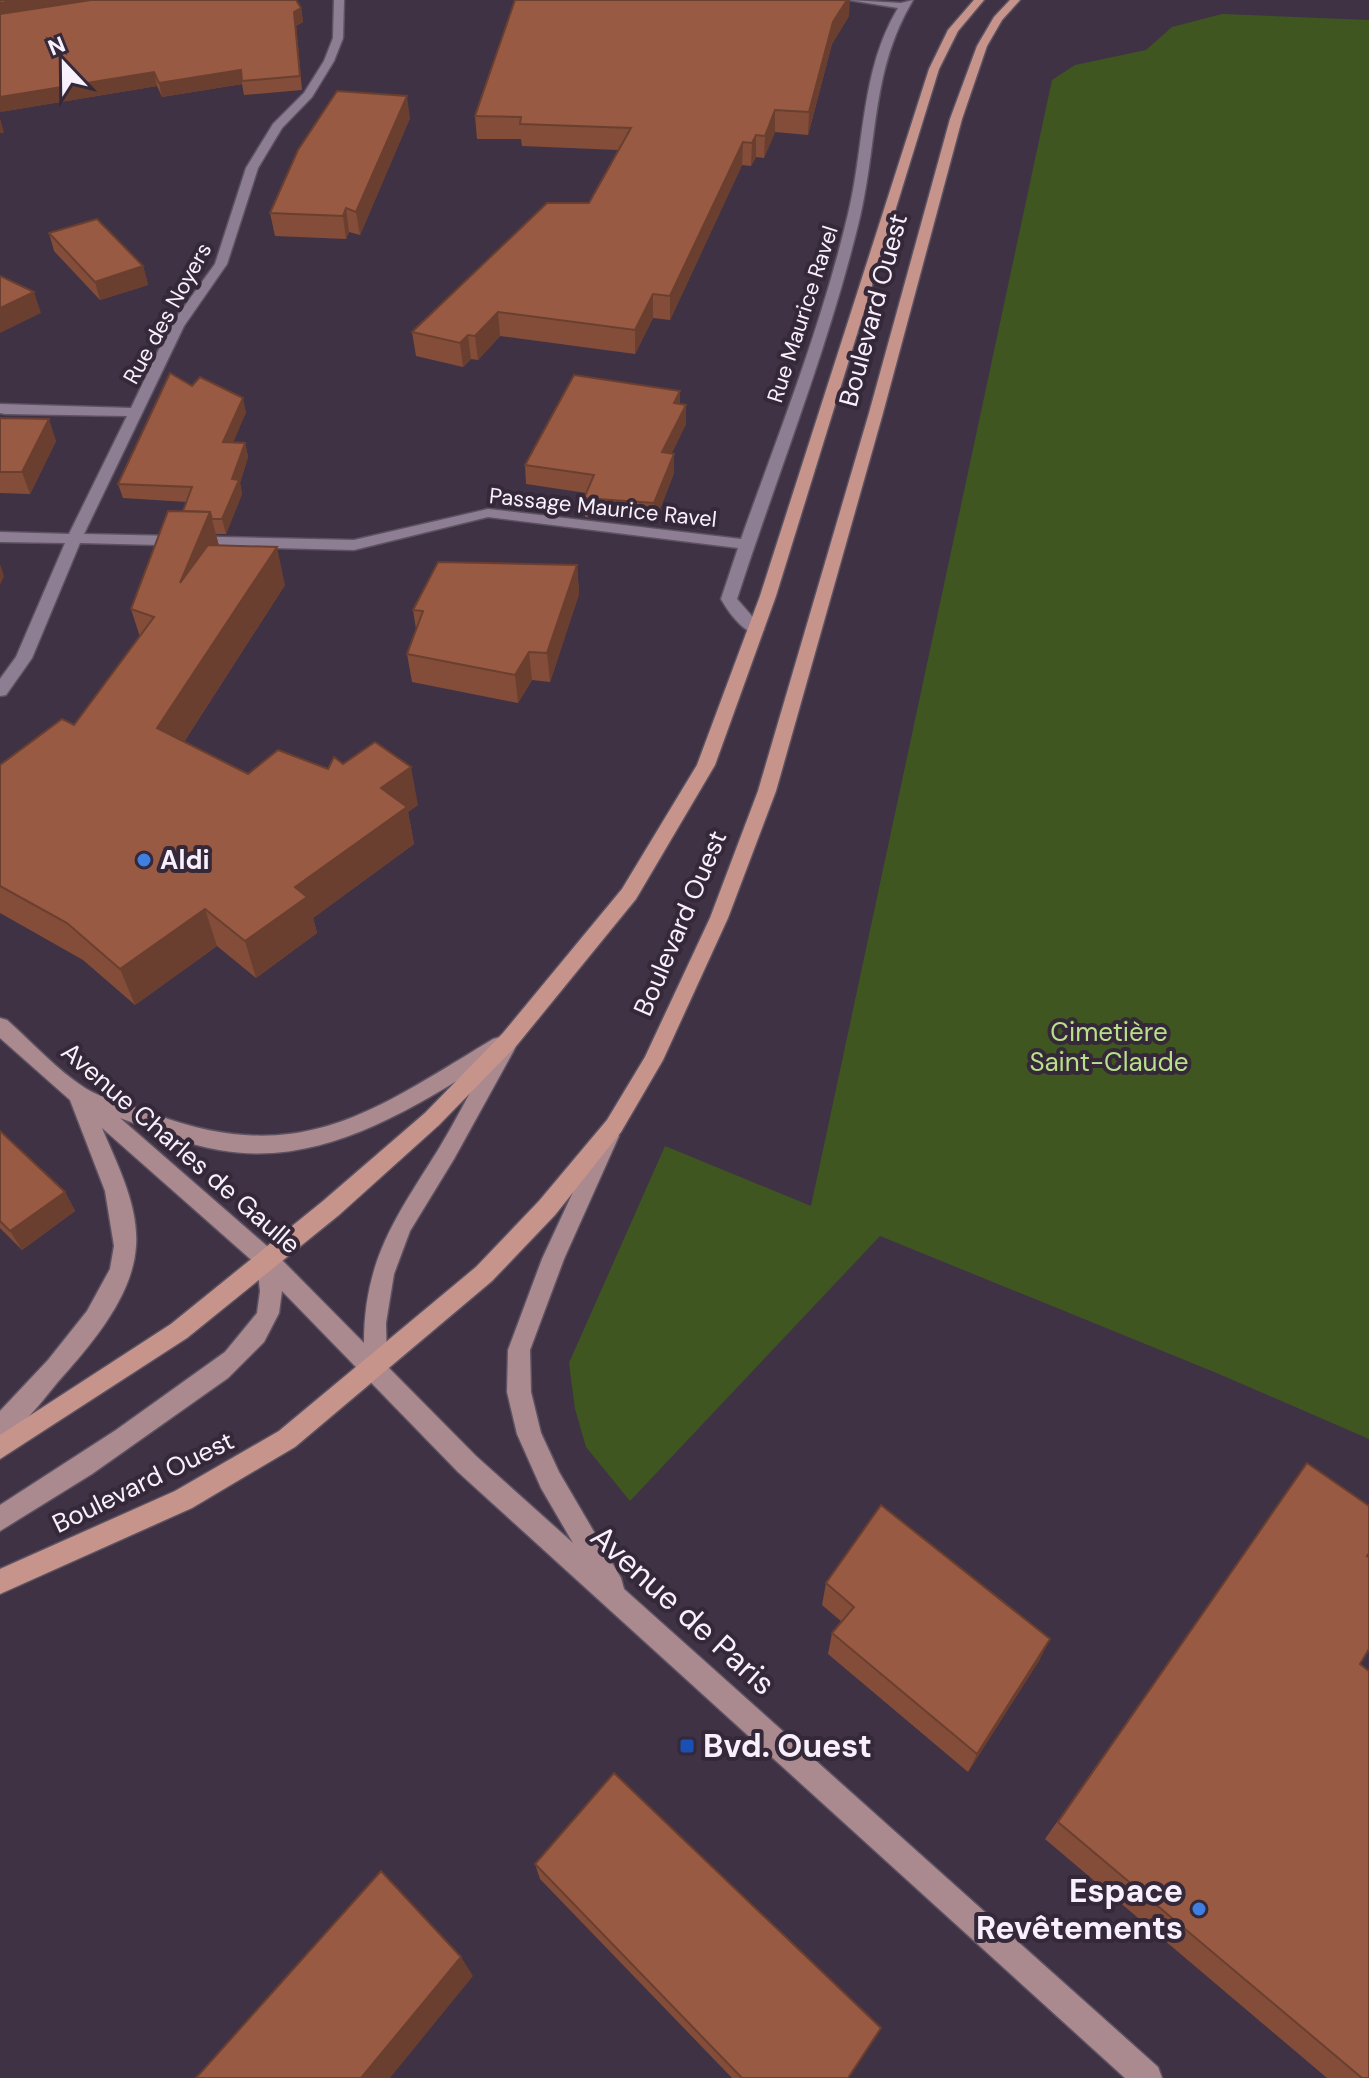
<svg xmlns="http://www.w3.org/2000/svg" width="1369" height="2078" viewBox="0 0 1369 2078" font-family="'DM Sans',sans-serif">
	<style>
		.green { fill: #405621 }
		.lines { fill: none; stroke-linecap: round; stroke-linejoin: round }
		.street-casing { stroke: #5c5261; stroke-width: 3 }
		.secondary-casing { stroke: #5c5261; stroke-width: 3 }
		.primary-casing { stroke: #5c5261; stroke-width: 3 }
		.street { fill: #8d7e93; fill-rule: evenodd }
		.secondary { fill: #aa898f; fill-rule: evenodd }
		.primary { fill: #c7948c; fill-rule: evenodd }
		.wall { fill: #834d3a }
		.shaded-wall { fill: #6a3f2f }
		.building { fill: #985a43; stroke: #6a3f2f; stroke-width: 2 }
		.shop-dot { fill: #3f7fe0; stroke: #342839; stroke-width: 3 }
		.transit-dot { fill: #1a4fb4; stroke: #342839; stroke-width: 3 }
		.labels { text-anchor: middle; stroke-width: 8; stroke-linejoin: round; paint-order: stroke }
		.far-street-label { font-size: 22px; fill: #f8f0fc; stroke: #342839 }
		.street-label { font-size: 26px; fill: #f8f0fc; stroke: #342839 }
		.poi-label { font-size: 26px; font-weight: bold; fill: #f8f0fc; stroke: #342839; text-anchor: start }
		.park-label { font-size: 26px; fill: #b8df8a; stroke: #342839 }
		.near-street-label { font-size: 32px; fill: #f8f0fc; stroke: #342839 }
		.near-poi-label { font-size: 32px; font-weight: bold; fill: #f8f0fc; stroke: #342839; text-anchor: start }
	</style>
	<rect width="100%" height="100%" fill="#3f3244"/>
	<path class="green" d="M1222 14 1369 20V1439L1219 1374 880 1236 630 1501 586 1447 575 1409 569 1363 665 1146 811 1206 1052 80 1075 65 1146 50 1172 27Z"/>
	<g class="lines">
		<defs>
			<path id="street" d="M334 0H344L343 38 334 61 312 97 282 128 258 168 227 264 184 326 84 534 354 540 488 509 741 539C779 432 822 325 848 214 865 145 860 71 898 8L849 0 901 3 913 0C871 70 878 140 860 217 829 347 778 472 737 599L764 630 756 635C741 629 729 613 721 599L738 548 488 517 354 550 80 543 32 658 6 695 0 696V679L16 657 65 543 0 542V532L69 534 127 416 5 414 0 413V404L131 408 170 326 215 264 246 168 273 124 304 93 324 61 333 38Z"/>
			<path id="secondary" d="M0 1018 7 1020C32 1042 57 1070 85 1088 104 1100 133 1106 154 1114 299 1168 371 1113 493 1039L500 1037 513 1040 516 1046 513 1052 454 1159 410 1231 394 1274 386 1323 387 1366 476 1456 573 1543 541 1488 517 1434 507 1392 508 1350 542 1259 599 1136 602 1130 609 1127 616 1130 619 1136 564 1259 530 1350 531 1392 541 1433 559 1472 621 1578 624 1589 1158 2067 1162 2078H1125L458 1472 282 1291 279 1313 264 1342 228 1378 92 1474 0 1531V1505L116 1430 225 1352 257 1313 260 1291 257 1265 102 1128C117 1164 139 1206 136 1246 133 1297 90 1346 57 1383 42 1401 22 1429 0 1438V1411L48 1360 87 1311 110 1269 114 1246 105 1191 70 1100 0 1038ZM486 1063C470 1092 455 1122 438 1150 396 1217 364 1260 364 1343L275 1253 120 1118C152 1130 185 1144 219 1150 318 1168 405 1113 486 1063Z"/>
			<g id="primary">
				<path d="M974 0H984L958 31 939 69 776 596 715 765 636 899 517 1045 439 1125 339 1215 187 1338 0 1459V1435L171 1324 323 1201 425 1113 503 1033 622 889 697 765 760 596 929 69 948 30Z"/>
				<path d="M1010 0H1020L1002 20 987 46 962 119 883 413 776 791 728 918 663 1060 621 1132 555 1215 492 1281 295 1447 192 1508 0 1594V1569L175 1491 279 1431 476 1267 539 1201 607 1120 645 1057 710 918 758 791 869 413 950 119 977 46 994 17Z"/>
			</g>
		</defs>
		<use href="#street" class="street-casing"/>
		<use href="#secondary" class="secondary-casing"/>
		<use href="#primary" class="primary-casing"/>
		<use href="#street" class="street"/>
		<use href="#secondary" class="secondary"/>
		<use href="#primary" class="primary"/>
	</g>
	<g class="wall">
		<path d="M301 8 303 22 296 26 302 90 244 95 242 84 162 97 157 86 0 112Z"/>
		<path d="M849 16 832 44 808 135 775 132 764 158 756 157 751 166 742 165 670 320 653 318 635 354 500 336 478 360 471 359 463 367 416 356 412 332 589 203 618 150 522 146 521 139H477L475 116Z"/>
		<path d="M410 118 360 235 349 232 346 239 275 236 270 213Z"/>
		<path d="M49 233 143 266 148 285 100 300 54 251Z"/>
		<path d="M192 386 246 412 233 442 245 443 248 457 240 483 242 494 226 534H216L219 546 285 585 184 742 248 774 328 769 343 764 418 805 408 812 414 844 313 918 317 933 256 978 217 946 135 1005 83 960 0 913V765L74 725 140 637 131 609 183 511 187 502 123 498 118 484Z"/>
		<path d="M680 404 686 405V424L671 454 674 473 655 522 585 517 584 498 586 493 526 484 525 465Z"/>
		<path d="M0 418 56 441 30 494 0 493Z"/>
		<path d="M577 565 579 594 550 682 532 680 518 703 412 682 407 654 416 629 413 610Z"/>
		<path d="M0 1131 65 1192 75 1211 22 1250 0 1228Z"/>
		<path d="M1307 1463 1367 1556 1360 1664 1369 2078H1327L1045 1839Z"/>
		<path d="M826 1583 1040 1659 968 1772 828 1654 832 1633 842 1622 822 1605Z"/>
		<path d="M535 1864 848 2078H732L540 1879Z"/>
	</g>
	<g class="shaded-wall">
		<path d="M18 0H116L0 17V3Z"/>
		<path d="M847 0H850L849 16 832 44 808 135 809 112 833 22Z"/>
		<path d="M301 8 303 22 296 26 302 90 294 12Z"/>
		<path d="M241 70 242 84 162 97 159 83Z"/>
		<path d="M154 72 157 86 0 112V97Z"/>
		<path d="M407 96 410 118 360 235 356 212Z"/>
		<path d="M775 110V132L764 158 765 136Z"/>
		<path d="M0 118 4 133H0Z"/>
		<path d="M756 135V157L751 166 752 143Z"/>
		<path d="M743 142 742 165 670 320V296Z"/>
		<path d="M346 208 349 232 346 239 343 216Z"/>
		<path d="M143 266 148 285 100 300 95 282Z"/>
		<path d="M34 292 41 313 0 333V308Z"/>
		<path d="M653 294V318L635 354V330Z"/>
		<path d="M498 312 500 336 478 360 475 336Z"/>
		<path d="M468 335 471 359 463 367 460 343Z"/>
		<path d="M680 391V410L674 403Z"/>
		<path d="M243 398 246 412 227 457 223 442Z"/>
		<path d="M686 405V424L663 472 662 452Z"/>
		<path d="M49 419 56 441 30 494 22 472Z"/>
		<path d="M245 443 248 457 240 483 242 494 226 534 222 519 232 479Z"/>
		<path d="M674 454V473L655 522 654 503Z"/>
		<path d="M210 512 220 550 180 583Z"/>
		<path d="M277 547 285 585 169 765 157 728Z"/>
		<path d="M0 564 4 576 0 585Z"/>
		<path d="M577 565 579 594 550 682 547 653Z"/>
		<path d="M529 652 532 680 518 703 515 675Z"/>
		<path d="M411 767 418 805 408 812 414 844 313 918 317 933 256 978 245 941 295 887 381 788Z"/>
		<path d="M205 909 217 946 135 1005 120 969Z"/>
		<path d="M65 1192 75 1211 22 1250 10 1231Z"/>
		<path d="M1050 1639 1040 1659 968 1772 977 1754Z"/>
		<path d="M461 1957 473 1976 390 2078H361Z"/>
	</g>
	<g class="building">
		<path d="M0 0H18L0 3Z"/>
		<path d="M91 0H296L301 8 294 12 300 76 242 81 241 70 159 83 154 72 0 97V14Z"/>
		<path d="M515 0H847L833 22 809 112 775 110 765 136 756 135 752 143 743 142 670 296 653 294 635 330 498 312 475 336 468 335 460 343 412 332 547 203H589L631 128 520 124 521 117 475 116Z"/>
		<path d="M337 91 407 96 356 212 346 208 343 216 270 213 298 150Z"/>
		<path d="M97 219 143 266 95 282 49 233Z"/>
		<path d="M0 276 34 292 0 308Z"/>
		<path d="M170 373 192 386 200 377 243 398 223 442 245 443 232 479 239 480 222 519H212L210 512 183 511 192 487 118 484Z"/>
		<path d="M574 375 680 391 674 403 686 405 662 452 674 454 654 503 584 498 594 475 525 465Z"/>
		<path d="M0 418 49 419 22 472H0Z"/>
		<path d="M168 511 210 512 180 583 208 545 277 547 157 728 248 774 278 750 328 769 334 757 343 764 375 742 411 767 381 788 407 807 295 887 307 897 245 941 205 909 120 969 67 923 0 886V765L62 719 74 725 154 617 131 609Z"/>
		<path d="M438 562 577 565 547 653 529 652 515 675 407 654 423 611 413 610Z"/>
		<path d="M0 1131 65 1192 10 1231 0 1221Z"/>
		<path d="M1307 1463 1369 1506V1553L1367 1556 1369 1557V1649L1360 1664 1369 1671V2078H1362L1058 1822Z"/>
		<path d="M881 1505 1050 1639 977 1754 832 1633 854 1607 826 1583Z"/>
		<path d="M614 1773 881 2028 848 2078H742L535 1864Z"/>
		<path d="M381 1871 461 1957 361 2078H196Z"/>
	</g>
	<g class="shop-dot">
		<circle cx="144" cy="860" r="8"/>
		<circle cx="1199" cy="1909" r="8"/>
	</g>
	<rect class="transit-dot" x="679" y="1738" width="16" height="16" rx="4"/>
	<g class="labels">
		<g class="far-street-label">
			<text transform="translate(167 313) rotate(-61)" y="8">Rue des Noyers</text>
			<text transform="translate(802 314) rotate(-72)" y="8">Rue Maurice Ravel</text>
			<text transform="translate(603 507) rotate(6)" y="8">Passage Maurice Ravel</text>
		</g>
		<g class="street-label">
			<text transform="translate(873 310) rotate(-75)" y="9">Boulevard Ouest</text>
			<text transform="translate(680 923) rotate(-67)" y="9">Boulevard Ouest</text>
			<text transform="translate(181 1148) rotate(41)" y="9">Avenue Charles de Gaulle</text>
			<text transform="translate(143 1482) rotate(-26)" y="9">Boulevard Ouest</text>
		</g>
		<g class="poi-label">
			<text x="160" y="869">Aldi</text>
		</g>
		<g class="park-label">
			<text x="1109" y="1041">Cimetière<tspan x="1109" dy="30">Saint-Claude</tspan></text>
		</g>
		<g class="near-street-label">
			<text transform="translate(683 1610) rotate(42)" y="11">Avenue de Paris</text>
		</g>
		<g class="near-poi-label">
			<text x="703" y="1757">Bvd. Ouest</text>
			<text x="1183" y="1902" text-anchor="end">Espace<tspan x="1183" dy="37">Revêtements</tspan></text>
		</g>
	</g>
	<g transform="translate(64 64) rotate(338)" stroke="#342839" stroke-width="6" paint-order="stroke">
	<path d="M0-6L14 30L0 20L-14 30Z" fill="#f8f0fc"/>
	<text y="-12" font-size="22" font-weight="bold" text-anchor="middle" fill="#f8f0fc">N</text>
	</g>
</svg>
